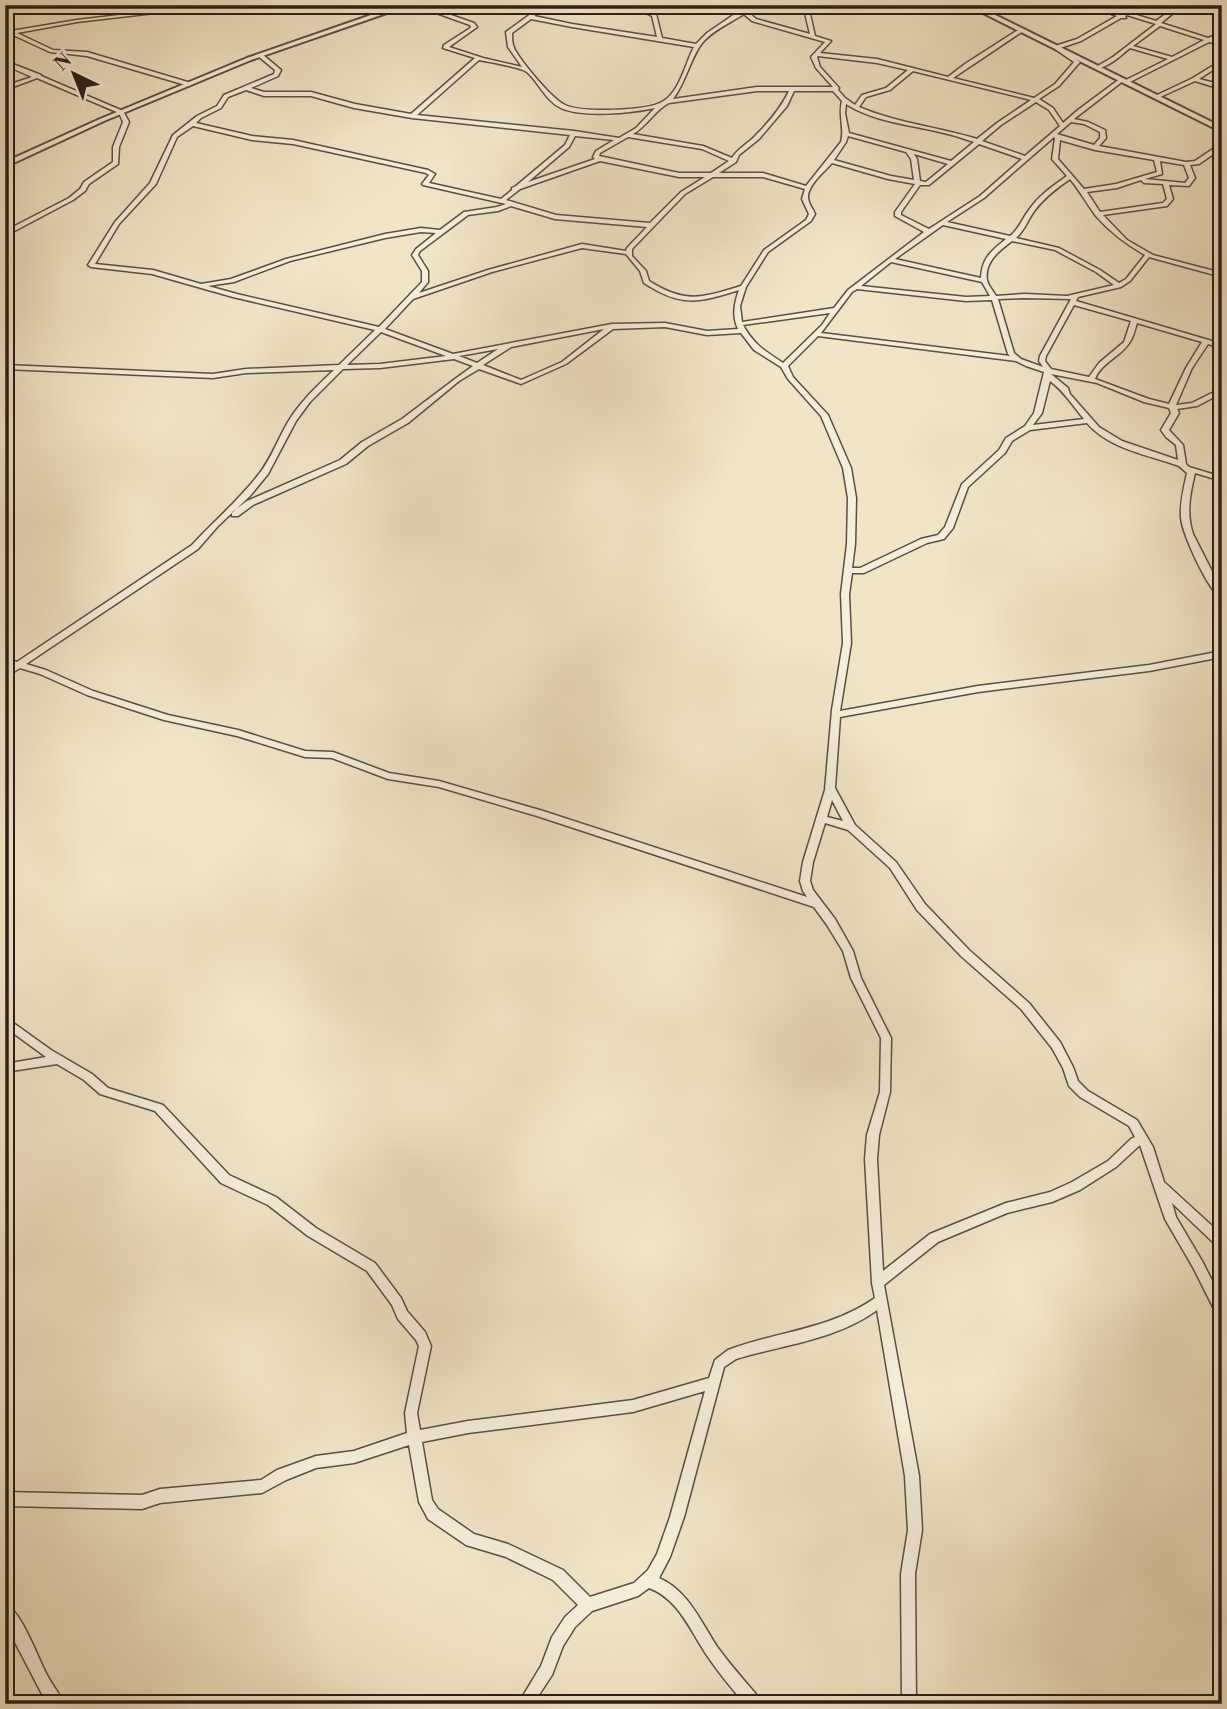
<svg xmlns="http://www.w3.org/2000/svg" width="1227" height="1709" viewBox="0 0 1227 1709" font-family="'Libre Bodoni',serif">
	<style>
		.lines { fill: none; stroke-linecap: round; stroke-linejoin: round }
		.minor-casing { stroke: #5a5042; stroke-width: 3 }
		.tertiary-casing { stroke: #5a5042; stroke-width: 4 }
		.minor { fill: #f6eeda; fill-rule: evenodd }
		.tertiary { fill: #f6eeda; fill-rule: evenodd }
	</style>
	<rect width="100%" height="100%" fill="#f1e5c6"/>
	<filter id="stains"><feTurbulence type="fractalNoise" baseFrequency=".00286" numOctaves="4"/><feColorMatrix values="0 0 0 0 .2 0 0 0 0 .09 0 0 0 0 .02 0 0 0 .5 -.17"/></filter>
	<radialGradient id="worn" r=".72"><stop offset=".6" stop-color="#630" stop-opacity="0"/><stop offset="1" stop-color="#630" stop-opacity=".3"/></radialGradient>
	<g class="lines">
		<defs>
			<g id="minor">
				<path d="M205 5H223L77 22 17 33 53 50 87 52 191 83 192 84 189 86 87 56 50 52 11 34 5 35V32L77 20Z"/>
				<path d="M414 5H422L474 23 477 27 449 47 483 58 522 67 508 47 506 32 543 5H549L534 16 572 24 657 37 652 16 630 5H637L656 14 662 38 696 44 707 33 748 5H753L747 11 756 19 810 34 803 5H808L815 36 831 41 820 53 877 59 948 77 965 64 1021 28 1023 29V31L953 78 1034 98 1055 84 1074 62 1055 49V46L1077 39 1117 16 1087 5H1095L1120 14 1136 5H1142L1130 13 1156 21 1178 5H1183L1161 23 1208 38 1222 33V36L1213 40 1222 42V45L1209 42 1126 84 1124 83V81L1168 59 1130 48C1120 56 1109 67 1096 69V67L1113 57 1156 24 1127 15 1125 16 1126 18H1121L1081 41 1060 48 1080 62 1059 86 1039 99 1053 108 1063 123 1078 110 1121 78 1123 79V81L1074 119 1088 122 1105 130 1106 138 1099 146 1186 162 1195 161 1222 143V148L1199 164 1190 165 1195 178 1189 186 1169 185 1173 199 1167 206 1103 215 1127 240 1153 255 1222 273V277L1149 257 1130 281 1121 287 1078 297 1076 301 1222 344V348L1208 344 1192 368 1176 405 1192 403 1222 388V393L1197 406 1177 409 1179 413 1169 430 1183 445 1186 464 1189 467 1222 477V481L1195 473C1190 494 1186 513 1193 534L1222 591V599C1208 590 1182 534 1181 517 1180 502 1184 487 1187 473L1179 466C1149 455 1109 449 1087 423L1030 430 1012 441 1005 453 968 487 953 528 944 539 927 543 864 573H852L849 594 851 643 840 711 978 686 1149 665 1222 651V657L1149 671 978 692 840 717 835 788 855 825 896 862 925 904 969 950 1029 1003 1060 1042 1073 1067 1078 1081 1088 1091 1137 1120 1153 1147 1164 1182 1222 1235V1248L1218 1247 1172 1203 1176 1217 1202 1261 1222 1300V1319L1218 1317 1194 1269 1165 1219 1140 1145 1116 1167 1080 1190 1052 1202 1007 1213 938 1242 884 1285 919 1476 922 1530 915 1574 916 1704H902L901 1574 908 1530 905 1476 877 1310C836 1340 782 1345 736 1359L724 1367 684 1517 670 1557 659 1578C689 1591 701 1623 718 1648 731 1666 746 1682 760 1699L762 1704H745C732 1689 719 1673 708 1657 691 1632 679 1599 649 1588L638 1596 592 1611 575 1627 563 1646 552 1675 533 1704H518L541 1666 552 1637 565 1617 578 1605 553 1580 506 1557 466 1545 428 1519 419 1502 409 1445 354 1463 316 1468 286 1480 262 1493 160 1503 142 1509 5 1506V1492L142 1495 160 1489 261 1480 277 1470 316 1456 354 1451 407 1433 405 1413 419 1346 416 1340 398 1319 392 1305 367 1271 308 1236 268 1205 221 1183 155 1111 100 1094 84 1080 57 1064 5 1072V1064L46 1057 5 1027V1017L51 1050 92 1074 108 1088 163 1105 229 1175 276 1197 316 1228 375 1263 401 1298 407 1311 425 1332 431 1346 417 1413 420 1430 468 1421 633 1400 709 1378 715 1360 728 1350C778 1331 829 1330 875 1298L872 1283 865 1159 867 1135 880 1092 881 1038 851 978 843 951 827 925 814 907 537 816 439 787 388 779 332 758 305 757 237 736 164 720 87 695 40 674 20 668 5 677V670L11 666 5 664V658L17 662 192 545C214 521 239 500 259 474 271 459 278 439 288 422 300 402 317 386 334 370L246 373 213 378 5 369V365L213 374 246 369 339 365 375 330 233 297 152 274 91 267 88 265 115 222 150 183 173 135 197 116 217 106 224 95 274 74 275 70 258 56V54H262L281 70 278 76 251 88 264 92H311L355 104 411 114 475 58 443 48 444 45 469 29 471 27 470 25ZM744 14 752 21 825 42 811 57 816 68 833 87H757L673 99C686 82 690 59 702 43 713 30 730 23 744 14ZM531 19 572 27 694 47C685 64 680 92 662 102 646 111 581 113 565 105 552 99 521 62 514 48 512 43 512 38 512 33ZM1160 26 1204 40 1172 57 1133 46ZM818 56 877 63 908 70 886 88 862 95 855 105 845 98 838 90 839 88 820 67 817 57ZM479 60C489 62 520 67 527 72 539 83 546 101 561 108 582 118 632 113 655 108L636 128 619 138 574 131 417 115ZM913 71 1031 100 997 123 977 139C938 127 896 123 859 107L866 97 890 90ZM246 90 264 96H311L354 108 412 118 570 135 565 145 516 186 512 188V190L501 199 429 183 435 174 428 170 293 140 252 136 196 123 201 118 221 108 228 97ZM757 91H789C781 108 769 122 756 135 748 144 738 148 732 158L703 146 633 134C647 126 655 110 669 103ZM794 91H833L842 101C838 116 845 128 841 142L806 186 763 173H719L736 162 739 155 759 139 787 106ZM1036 102 1049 110 1060 126 1025 156 982 141 1001 125ZM846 104C871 120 903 124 931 130 946 133 960 137 974 142L951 161 849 133 845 113ZM1071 122 1084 124 1100 132V138L1094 145 1057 134ZM193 126 252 140 293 144 426 173 429 175 422 184 423 185 506 204 497 207 464 212 440 230 421 228 385 234 286 259 231 279 201 284 153 270 95 264 119 224 156 184 177 137ZM575 136 614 140 596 151 593 157 595 159 528 182 569 147ZM848 136 906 152 911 159 914 180 891 176 834 160 846 142ZM628 137 702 149 729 161 711 173H679L599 156 600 153ZM1054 137 1055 138 1052 159 1067 176C1053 186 1039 195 1029 210 1022 219 1019 229 1010 236L947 222 984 198ZM1060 140 1095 150 1154 160 1157 172 1116 184 1084 189 1058 159ZM979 144 1022 159 980 196 929 229 901 215V212L920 185H929ZM914 154 948 164 926 182 920 181 917 159ZM600 161 679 177H705L681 192 650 223 556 215 506 200 520 189ZM1160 161 1184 165 1189 178 1185 183 1145 179 1162 174ZM832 163 888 179 915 184 895 212V216L924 232 848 290 834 308 742 322 740 306 746 287 768 252 811 221 815 214C813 209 808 203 808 197 808 185 824 172 832 163ZM713 177H763L805 189 802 199 809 214 806 220 764 250 741 286C701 298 686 304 649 281L646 271 632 256V249L685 194ZM1070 179C1080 191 1087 204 1096 216 1110 232 1126 244 1145 255L1126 279 1119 283 1100 270 1059 248 1016 238C1025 230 1028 219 1035 210 1045 197 1057 188 1070 179ZM1141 180 1144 183 1163 184 1167 199 1163 203 1100 212 1087 192 1117 188ZM511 206 555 219 647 227 627 248 626 251 582 244 488 270 419 293 428 282V271L418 255 420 251 468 215 498 211ZM943 225 1006 239C991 251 982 258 981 278L895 259ZM421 232 436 233 416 249 412 255 422 271V282L379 327 237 294 208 286 234 282 290 261 385 238ZM1012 241 1055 250 1096 272 1114 285 1067 296 1025 294 996 296C993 291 988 285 987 280 984 262 1000 250 1012 241ZM582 248 626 254 640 271 644 283C681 307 698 303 739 290 734 304 732 316 738 329L707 331 665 323 612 324 453 354 385 329 413 299 492 272ZM891 262 982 282 990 296 966 297 861 286ZM857 289 966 301 992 300 1008 354 1010 356 821 333 852 292ZM1025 298 1071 299 1040 356 1039 361 1043 367 1021 359 1014 353 998 299ZM1074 305 1131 321 1124 342 1099 363 1089 377 1051 369 1045 361 1046 356ZM830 313 822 325 783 363C765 351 754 345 743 325ZM1137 323 1202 342 1186 368 1169 404 1149 399 1095 379C1102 361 1122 357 1131 340 1134 335 1135 329 1137 323ZM665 327 707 335 741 333 754 350 781 367 788 379 821 416 843 468 848 498 847 544 841 594 843 643 832 710 825 790 803 862 800 881 803 891 807 897 543 811 439 781 389 773 333 752 305 751 238 730 168 715 93 691 46 670 26 664 198 549 218 526 250 496 268 474 296 421 310 402 343 369 380 368 454 359 473 366 455 379 402 419 362 442 340 460 247 501 232 512V516H238L253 505 346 464 368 446 408 423 459 381 479 369 521 384 566 364 613 329ZM604 329 562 362 521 380 483 365 511 347ZM381 332 446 356 380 364 347 365ZM818 336 1016 361 1026 366 1044 372 1034 413 1025 426 1006 438 999 450 962 484 945 527 938 535 921 539 860 568H852L855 544 856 498 851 468 828 415 793 377 788 366ZM498 349 477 363 459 356ZM1051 374 1097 383 1144 402 1169 408 1171 413 1161 430 1166 437 1176 445 1178 460 1122 441 1099 427 1070 394 1068 388ZM1050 381C1064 391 1073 406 1084 419L1033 425 1042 413ZM832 800 843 821 827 817ZM825 823 848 830 890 868 917 910 961 956 1021 1009 1052 1048 1063 1068 1069 1086 1080 1097 1129 1126 1135 1137 1131 1139 1108 1161 1072 1182 1050 1192 1006 1203 930 1234 883 1271 877 1159 879 1135 890 1092 891 1038 861 978 853 951 835 919 813 890 810 881 813 862ZM705 1391 670 1517 657 1554 648 1570 634 1583 590 1597 563 1570 508 1544 474 1534 438 1509 432 1500 422 1442 468 1433 633 1412Z"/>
				<path d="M1222 60V64L1199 79 1211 82H1222V86H1211L1195 81 1158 98 1153 97 1193 78Z"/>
				<path d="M5 61 41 75V76L123 111 129 122 119 147 118 164 89 184 85 191 73 200 5 236V231L69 198 80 189 84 182 113 162V147L123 122 119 113 37 78 5 90V86L32 77 5 65Z"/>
				<path d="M5 1603C21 1611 38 1658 47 1675 52 1685 60 1694 64 1704H48L44 1698 5 1623Z"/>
			</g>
			<g id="tertiary">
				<path d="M400 5H410L251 60 104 121 5 167V162L100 119 247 58Z"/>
				<path d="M967 5H975L1222 127V132Z"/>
			</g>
		</defs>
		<use href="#minor" class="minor-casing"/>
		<use href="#tertiary" class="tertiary-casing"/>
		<use href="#minor" class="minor"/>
		<use href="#tertiary" class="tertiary"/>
	</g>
	<rect width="1227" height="1709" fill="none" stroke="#f1e5c6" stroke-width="28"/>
	<rect x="7" y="7" width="1213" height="1695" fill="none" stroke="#281e16" stroke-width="3.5"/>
	<rect x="14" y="14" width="1199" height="1681" fill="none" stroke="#281e16" stroke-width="2"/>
	<g transform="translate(74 74) rotate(317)" stroke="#f6eeda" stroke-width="5" paint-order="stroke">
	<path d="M0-5L12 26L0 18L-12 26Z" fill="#281e16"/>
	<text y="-10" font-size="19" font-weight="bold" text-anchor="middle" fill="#281e16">N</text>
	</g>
	<rect width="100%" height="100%" filter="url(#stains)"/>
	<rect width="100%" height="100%" fill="url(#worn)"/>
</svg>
